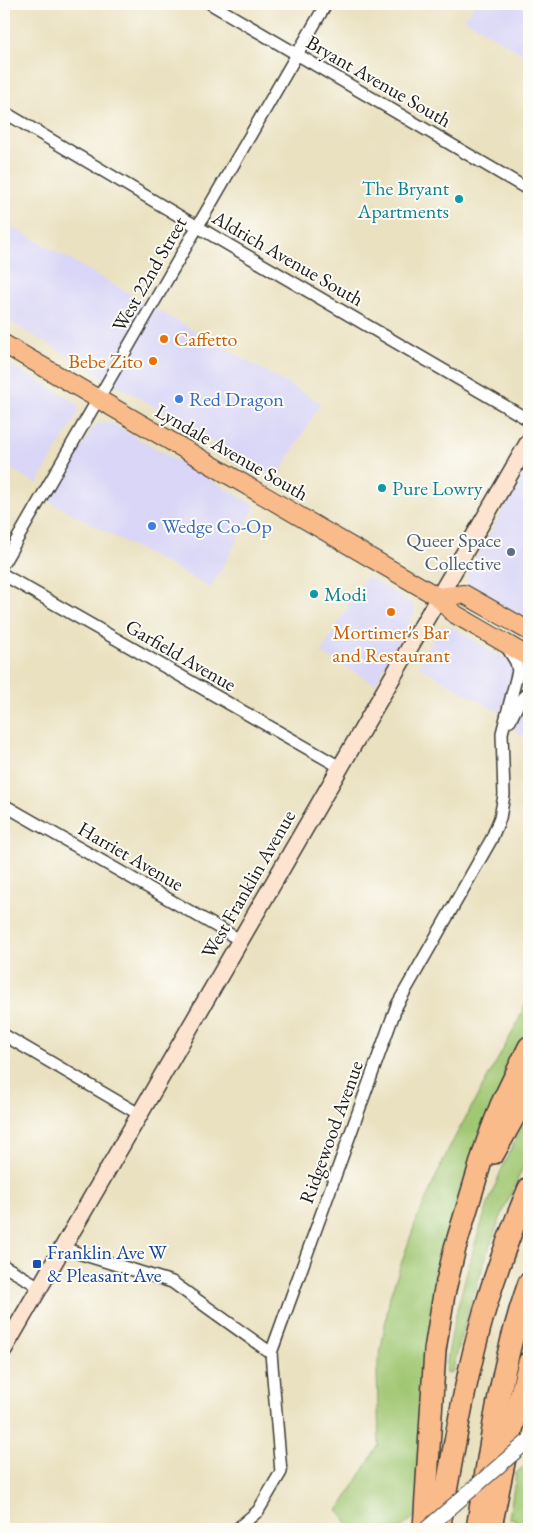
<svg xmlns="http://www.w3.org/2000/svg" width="533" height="1533" viewBox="0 0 533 1533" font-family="'EB Garamond',serif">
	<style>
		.built { fill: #d9d6f7 }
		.green { fill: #a0c772; stroke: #5e7247 }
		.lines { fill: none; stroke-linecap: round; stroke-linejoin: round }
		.minor-casing { stroke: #3b3a35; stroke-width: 14 }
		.secondary-casing { stroke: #3b3a35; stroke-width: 19 }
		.primary-casing { stroke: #3b3a35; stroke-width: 20 }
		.motorway-casing { stroke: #3b3a35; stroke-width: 24 }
		.minor { stroke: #fff; stroke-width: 11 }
		.secondary { stroke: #fde4d1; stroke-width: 16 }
		.primary { stroke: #fabb8b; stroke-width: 18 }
		.motorway { stroke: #fabb8b; stroke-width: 21 }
		.tertiary-bridge-casing { stroke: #3b3a35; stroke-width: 16; stroke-linecap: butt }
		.tertiary-bridge { stroke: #fff; stroke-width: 14 }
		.culture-dot { fill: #0f9aa8; stroke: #fdfcf7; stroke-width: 2 }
		.food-dot { fill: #e8710a; stroke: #fdfcf7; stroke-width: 2 }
		.shop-dot { fill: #3f7fe0; stroke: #fdfcf7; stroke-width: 2 }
		.service-dot { fill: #5c6f8a; stroke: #fdfcf7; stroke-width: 2 }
		.transit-dot { fill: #1a4fb4; stroke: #fdfcf7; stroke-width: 2 }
		.labels { text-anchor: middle; stroke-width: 4; stroke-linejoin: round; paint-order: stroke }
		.street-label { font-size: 20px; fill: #1c1c1c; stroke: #fdfcf7 }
		.culture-label { font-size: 20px; fill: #0d838f; stroke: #fdfcf7; text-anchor: start }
		.food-label { font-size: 20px; fill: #c56008; stroke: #fdfcf7; text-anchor: start }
		.shop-label { font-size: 20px; fill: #366cbe; stroke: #fdfcf7; text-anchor: start }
		.service-label { font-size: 20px; fill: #4e5e75; stroke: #fdfcf7; text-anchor: end }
		.transit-label { font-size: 20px; fill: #164399; stroke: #fdfcf7; text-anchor: start }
	</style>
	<rect width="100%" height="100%" fill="#fdfcf7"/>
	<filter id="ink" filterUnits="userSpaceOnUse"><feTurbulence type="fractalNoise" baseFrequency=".02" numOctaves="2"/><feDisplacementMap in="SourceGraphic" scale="10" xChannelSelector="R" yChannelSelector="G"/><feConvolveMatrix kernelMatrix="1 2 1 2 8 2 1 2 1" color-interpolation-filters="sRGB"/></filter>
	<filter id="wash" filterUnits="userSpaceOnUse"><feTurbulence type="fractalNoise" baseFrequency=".0096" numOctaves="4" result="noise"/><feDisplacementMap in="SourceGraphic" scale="20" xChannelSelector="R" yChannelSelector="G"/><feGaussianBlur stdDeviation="1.12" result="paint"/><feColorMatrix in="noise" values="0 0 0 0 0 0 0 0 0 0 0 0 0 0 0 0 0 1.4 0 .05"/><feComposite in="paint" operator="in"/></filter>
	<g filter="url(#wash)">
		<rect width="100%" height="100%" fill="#eae1c0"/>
		<g class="built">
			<path d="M474 4H529V58L465 19Z"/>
			<path d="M4 222 321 403 276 479 4 318Z"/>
			<path d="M4 361 76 402 78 407V413L37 484 4 465Z"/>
			<path d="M101 422H109L256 506 211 588 50 502 94 426Z"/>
			<path d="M529 463V619L471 589 467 584 468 572Z"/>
			<path d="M366 576 413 604 415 610 414 614 375 684 321 653Z"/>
			<path d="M443 626 452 627 513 664 515 676 500 713 418 666 437 632Z"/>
			<path d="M529 696V740L515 731 519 709Z"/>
		</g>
		<g class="green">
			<path d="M529 996V1033L516 1057 472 1159 418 1514 400 1529H353L338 1511 379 1445 377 1372 390 1296 416 1221 449 1148 516 1026Z"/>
			<path d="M529 1115V1155L504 1209 490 1245 468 1312 452 1373 446 1372C449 1337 459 1302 468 1268 483 1215 501 1162 529 1115Z"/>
			<path d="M529 1462V1529H514L515 1519 509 1518 516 1473Z"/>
		</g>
	</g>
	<g filter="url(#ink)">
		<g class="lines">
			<defs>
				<g id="minor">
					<path d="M211 4 529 190"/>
					<path d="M4 112 186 220 529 420"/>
					<path d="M4 562 326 4"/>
					<path d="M4 575 340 767"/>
					<path d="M510 721 519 702 529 691"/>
					<path d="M4 805 240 940"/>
					<path d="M4 1035 139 1114"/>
					<path d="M62 1248 172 1282 271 1353"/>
					<path d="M4 1266 40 1287"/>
					<path d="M237 1529 258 1511 281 1472 271 1353 397 1005 491 840 500 818 504 795 502 733 518 671 516 662 505 644"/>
				</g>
				<path id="secondary" d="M4 1349 529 441"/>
				<g id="primary">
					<path d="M4 344 438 597 453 613 529 657"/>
					<path d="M438 597 464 594 529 631"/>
				</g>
				<g id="motorway">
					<path d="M494 1153 529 1090"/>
					<path d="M491 1527 505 1458 529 1362"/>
					<path d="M424 1529 435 1350 444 1294 455 1248 486 1145 501 1105 529 1047"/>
					<path d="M439 1529C453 1456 464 1381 485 1309 497 1268 512 1228 529 1188"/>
					<path d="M477 1529C490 1446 501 1362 529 1283"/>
				</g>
			</defs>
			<use href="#minor" class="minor-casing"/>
			<use href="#secondary" class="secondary-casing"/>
			<use href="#primary" class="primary-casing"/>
			<use href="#motorway" class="motorway-casing"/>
			<use href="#minor" class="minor"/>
			<use href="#secondary" class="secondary"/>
			<use href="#primary" class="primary"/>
			<use href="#motorway" class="motorway"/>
			<defs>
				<path id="tertiary-bridge" d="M426 1529 529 1440"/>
			</defs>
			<use href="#tertiary-bridge" class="tertiary-bridge-casing"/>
			<use href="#tertiary-bridge" class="tertiary-bridge"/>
		</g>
	</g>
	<g class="culture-dot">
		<circle cx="459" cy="199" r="5"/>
		<circle cx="382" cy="488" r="5"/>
		<circle cx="314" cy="594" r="5"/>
	</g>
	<g class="food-dot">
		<circle cx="164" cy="339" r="5"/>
		<circle cx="153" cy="361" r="5"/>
		<circle cx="391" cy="612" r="5"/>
	</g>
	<g class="shop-dot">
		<circle cx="179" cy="399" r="5"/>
		<circle cx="152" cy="526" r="5"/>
	</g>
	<circle class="service-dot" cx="511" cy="552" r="5"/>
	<rect class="transit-dot" x="32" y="1259" width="10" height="10" rx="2.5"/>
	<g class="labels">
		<g class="street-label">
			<text transform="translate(379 81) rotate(30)" y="7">Bryant Avenue South</text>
			<text transform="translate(288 258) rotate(30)" y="7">Aldrich Avenue South</text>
			<text transform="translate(149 274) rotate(-60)" y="7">West 22nd Street</text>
			<text transform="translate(232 452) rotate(30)" y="7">Lyndale Avenue South</text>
			<text transform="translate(181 655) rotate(30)" y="7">Garfield Avenue</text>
			<text transform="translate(131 856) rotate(30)" y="7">Harriet Avenue</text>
			<text transform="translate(248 884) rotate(-60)" y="7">West Franklin Avenue</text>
			<text transform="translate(331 1132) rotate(-70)" y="7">Ridgewood Avenue</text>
		</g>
		<g class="culture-label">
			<text x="449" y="195" text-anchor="end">The Bryant<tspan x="449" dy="23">Apartments</tspan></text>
			<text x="392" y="495">Pure Lowry</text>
			<text x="324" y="601">Modi</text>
		</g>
		<g class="food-label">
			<text x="174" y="346">Caffetto</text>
			<text x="143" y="368" text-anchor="end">Bebe Zito</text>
			<text x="391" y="639" text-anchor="middle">Mortimer's Bar<tspan x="391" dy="23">and Restaurant</tspan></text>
		</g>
		<g class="shop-label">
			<text x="189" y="406">Red Dragon</text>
			<text x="162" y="533">Wedge Co-Op</text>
		</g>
		<g class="service-label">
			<text x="501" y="547">Queer Space<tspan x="501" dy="23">Collective</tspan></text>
		</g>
		<g class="transit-label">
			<text x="47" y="1259">Franklin Ave W<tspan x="47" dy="23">&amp; Pleasant Ave</tspan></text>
		</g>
	</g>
	<rect width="533" height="1533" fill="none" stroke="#fdfcf7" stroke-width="20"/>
</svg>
